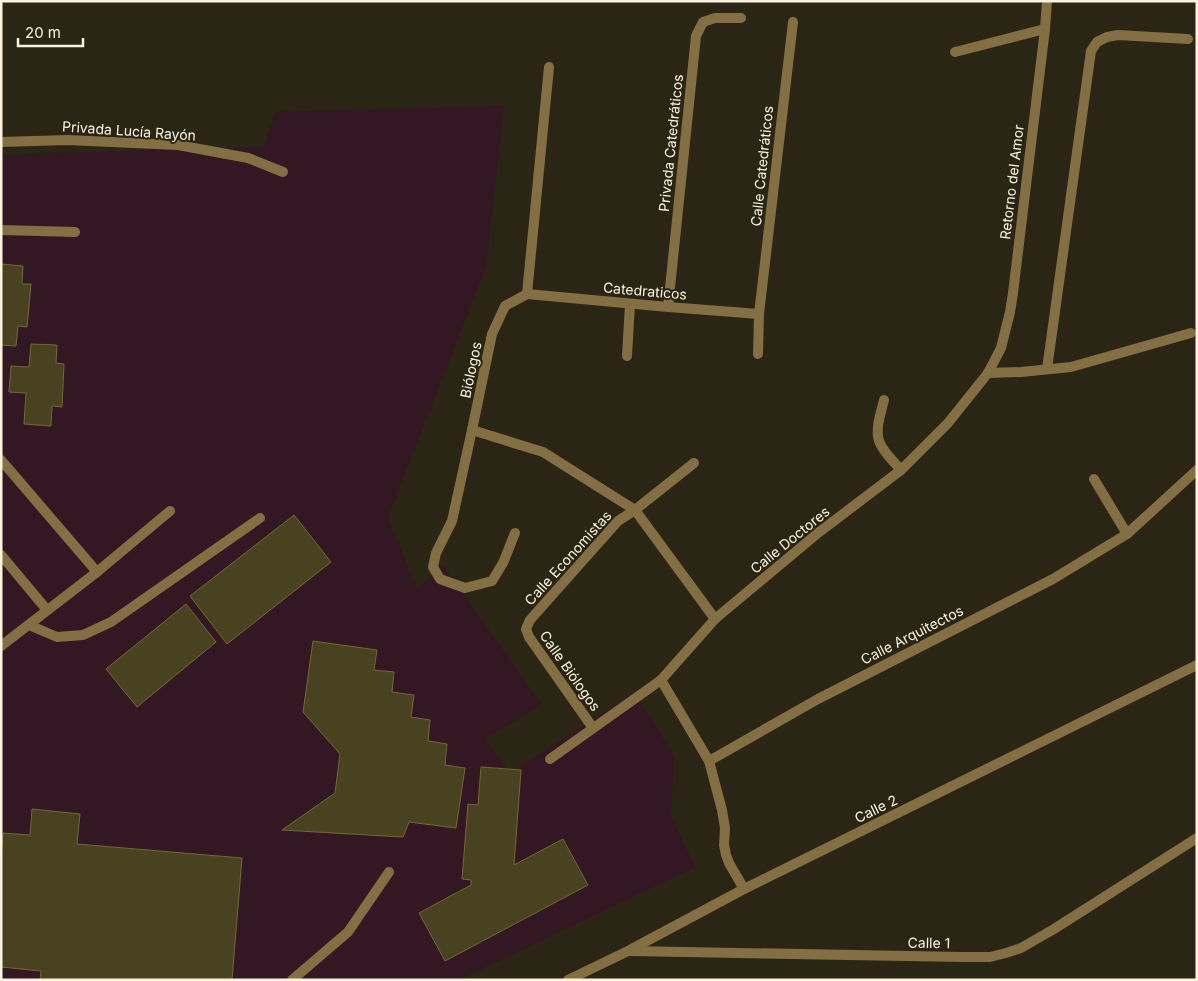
<svg xmlns="http://www.w3.org/2000/svg" width="1198" height="981" viewBox="0 0 1198 981" font-family="Inter,sans-serif">
	<style>
		.green { fill: #331723 }
		.building { fill: #494221; stroke: #736836 }
		.lines { fill: none; stroke-linecap: round; stroke-linejoin: round }
		.lane { stroke: #846e43; stroke-width: 10 }
		.street { stroke: #846e43; stroke-width: 10 }
		.labels { text-anchor: middle; stroke-width: 4; stroke-linejoin: round; paint-order: stroke }
		.street-label { font-size: 14px; fill: #fcf4df; stroke: #2a2514 }
	</style>
	<rect width="100%" height="100%" fill="#2a2514"/>
	<path class="green" d="M504 106 486 267 388 517 417 589 443 566 542 705 485 738 510 773 635 693 674 756 671 816 695 867 459 980H1V155L264 147 275 112Z"/>
	<g class="building">
		<path d="M1 264 23 266 22 284H31L27 327 18 326 16 346 1 345Z"/>
		<path d="M31 344 57 345 56 363 64 364 62 407 52 406 51 426 24 424 26 393 9 392 11 366 29 367Z"/>
		<path d="M294 515 331 562 227 644 190 596Z"/>
		<path d="M186 604 216 642 137 707 106 669Z"/>
		<path d="M313 641 377 650 374 670 394 672 392 692 414 695 411 717 430 720 428 741 447 744 445 765 465 768 456 828 409 822 403 837 282 830 335 793 340 754 303 712Z"/>
		<path d="M481 767 521 770 514 865 563 839 588 885 445 961 419 913 471 885V880L462 879 468 804 478 805Z"/>
		<path d="M32 809 80 814 77 844 242 858 232 980H40L41 971 1 967V858L3 833 30 835Z"/>
	</g>
	<g class="lines">
		<g class="lane">
			<path d="M1047 369 1091 51 1097 42 1107 37 1118 35 1188 39"/>
			<path d="M988 373 1021 372 1071 367 1191 333"/>
			<path d="M1 460 97 572"/>
			<path d="M1 555 47 610"/>
			<path d="M29 625 57 637 83 635 111 622 260 518"/>
		</g>
		<g class="street">
			<path d="M955 52 1045 29"/>
			<path d="M1 142 67 140 178 145 248 158 283 172"/>
			<path d="M1 230 75 232"/>
			<path d="M527 294 668 307 759 314"/>
			<path d="M527 294 549 67"/>
			<path d="M668 307 696 36 703 22 715 18H741"/>
			<path d="M758 354 759 314 793 22"/>
			<path d="M627 356 630 304"/>
			<path d="M884 400C881 413 875 428 879 441 883 452 894 462 901 470"/>
			<path d="M472 430 543 452 635 510 715 619"/>
			<path d="M1094 479 1127 534"/>
			<path d="M515 533 503 563 492 581 465 588 440 579 433 567 436 553 452 521 472 430 492 334 505 306 527 294"/>
			<path d="M1 646 97 572 170 511"/>
			<path d="M661 680 709 761 722 810 725 828 724 845 726 855 729 863 744 889"/>
			<path d="M593 728 529 637 526 629 530 620 618 521 635 510 694 463"/>
			<path d="M550 759 661 680 715 619 818 533 901 470 948 423 988 373 1001 348 1010 312 1013 293 1045 29 1047 1"/>
			<path d="M709 761 818 699 1053 579 1127 534 1197 470"/>
			<path d="M631 951 962 957H990L1006 953 1021 948 1054 929 1197 838"/>
			<path d="M292 980 348 932 389 872"/>
			<path d="M568 980 628 951 744 889 1197 665"/>
		</g>
	</g>
	<g class="labels">
		<g class="street-label">
			<text transform="translate(129 131) rotate(4)" y="5">Privada Lucía Rayón</text>
			<text transform="translate(671 143) rotate(-84)" y="5">Privada Catedráticos</text>
			<text transform="translate(762 166) rotate(-84)" y="5">Calle Catedráticos</text>
			<text transform="translate(1012 182) rotate(-83)" y="5">Retorno del Amor</text>
			<text transform="translate(645 291) rotate(5)" y="5">Catedraticos</text>
			<text transform="translate(471 370) rotate(-78)" y="5">Biólogos</text>
			<text transform="translate(790 540) rotate(-39)" y="5">Calle Doctores</text>
			<text transform="translate(568 558) rotate(-48)" y="5">Calle Economistas</text>
			<text transform="translate(912 635) rotate(-27)" y="5">Calle Arquitectos</text>
			<text transform="translate(570 671) rotate(55)" y="5">Calle Biólogos</text>
			<text transform="translate(876 809) rotate(-26)" y="5">Calle 2</text>
			<text transform="translate(929 943) rotate(1)" y="5">Calle 1</text>
		</g>
	</g>
	<rect width="1198" height="981" fill="none" stroke="#fcf4df" stroke-width="5"/>
	<path d="M18 38v8h65v-8" fill="none" stroke="#fcf4df" stroke-width="2.5"/>
	<text x="25" y="38" font-size="15" fill="#fcf4df" stroke="#2a2514" stroke-width="4" paint-order="stroke">20 m</text>
</svg>
